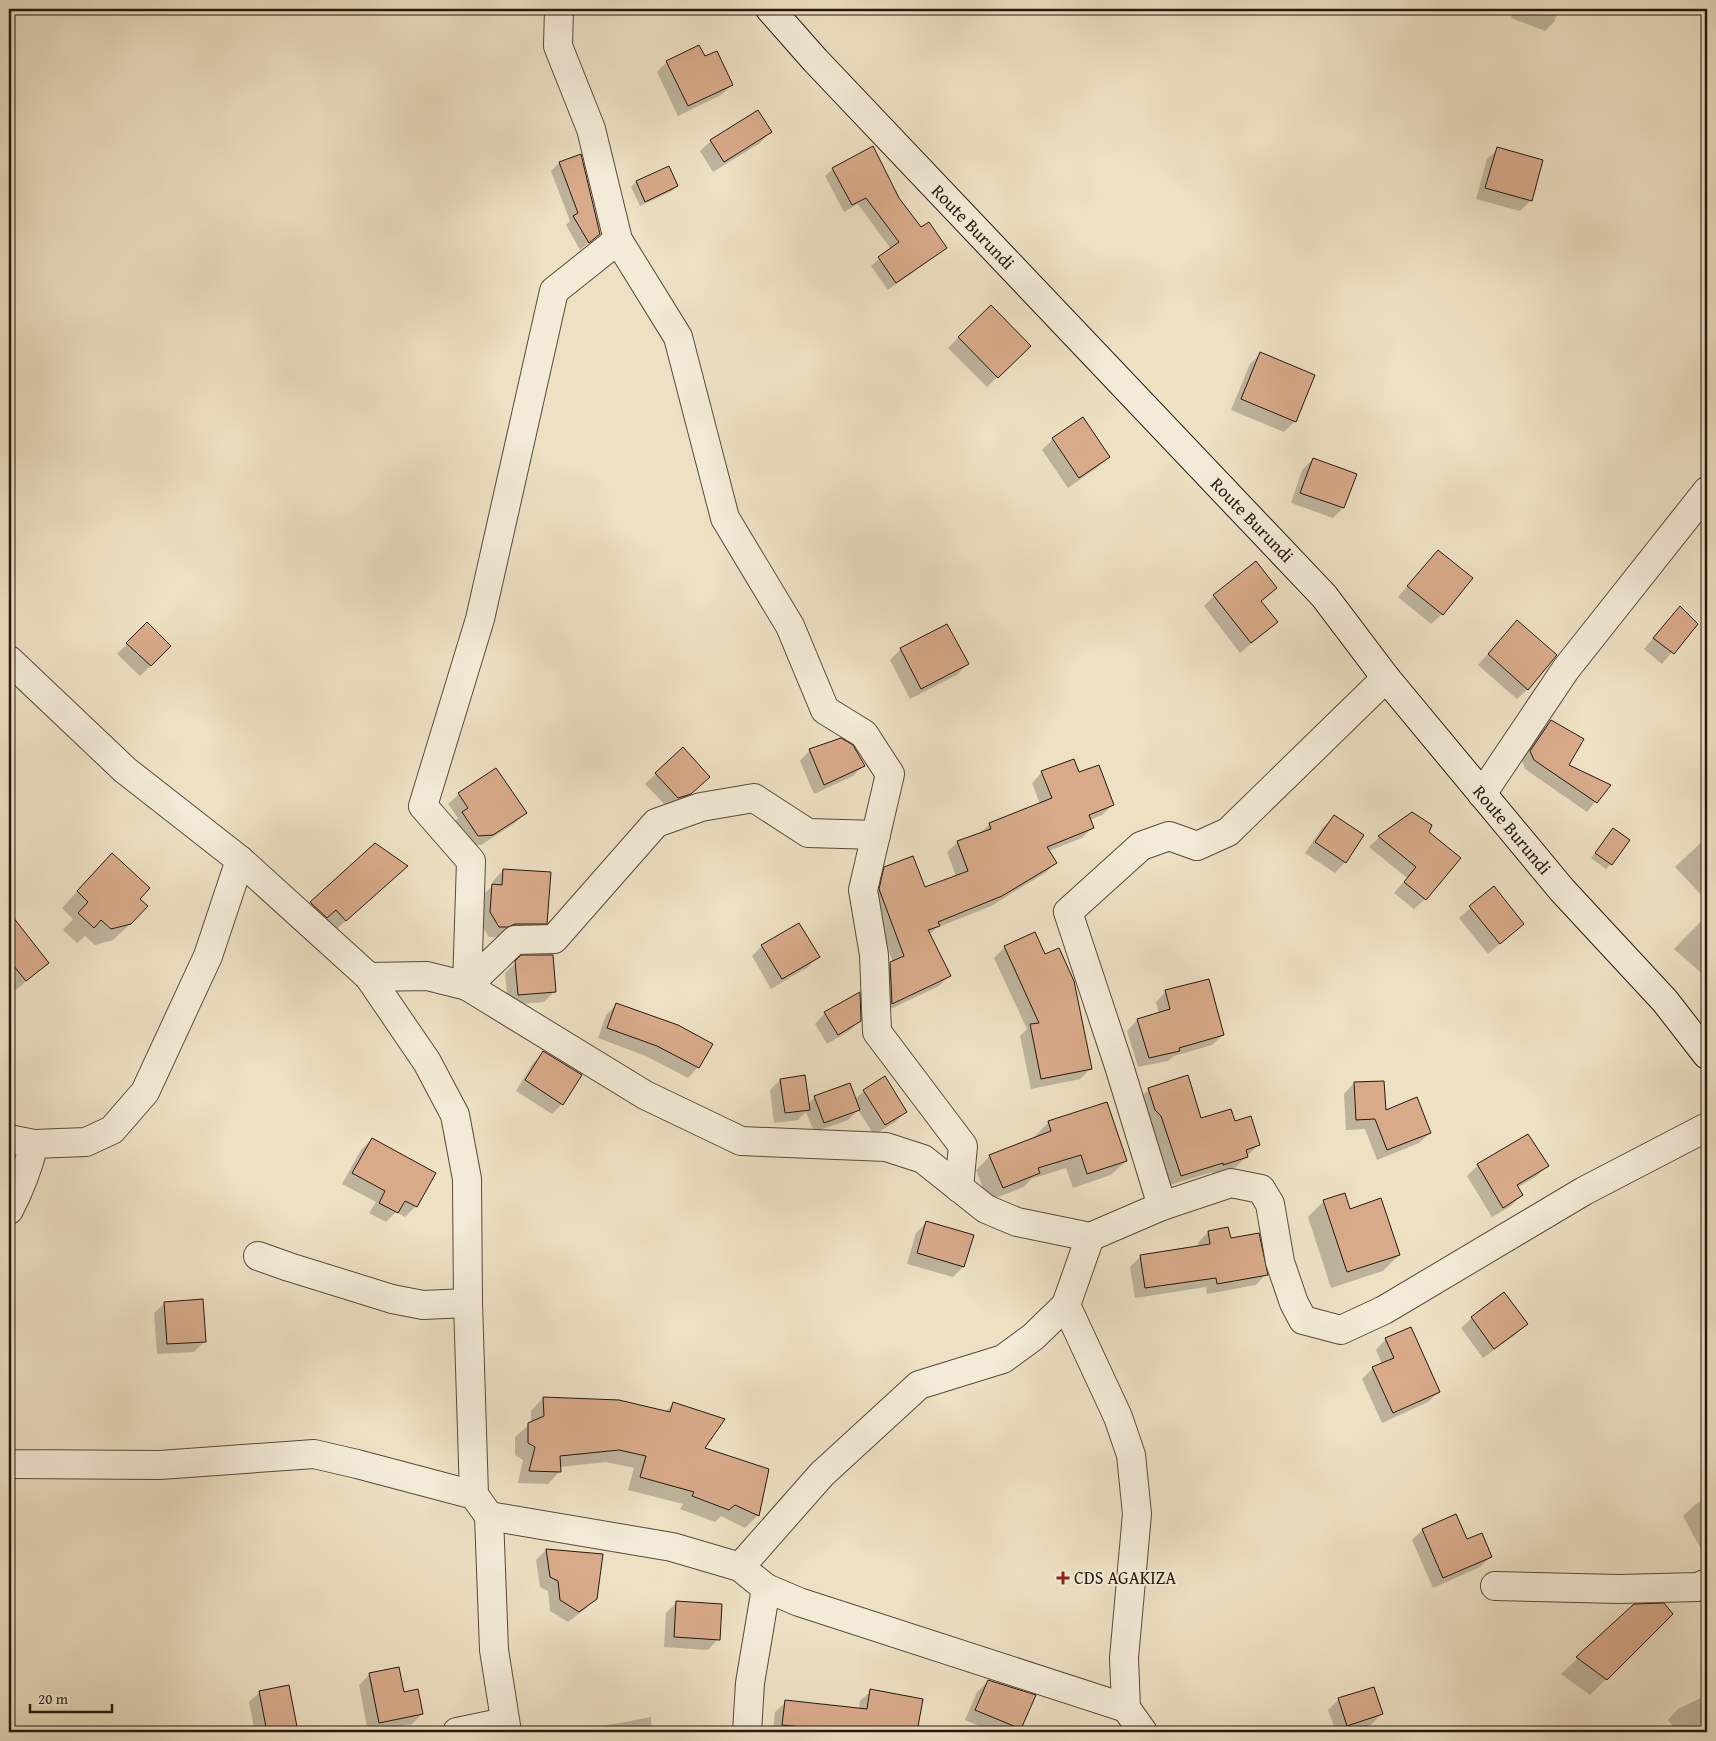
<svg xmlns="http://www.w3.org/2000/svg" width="1716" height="1741" viewBox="0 0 1716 1741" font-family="'Gentium Book Plus',serif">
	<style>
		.shadow { fill: #0003 }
		.building { fill: #d8aa8a; stroke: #25190e }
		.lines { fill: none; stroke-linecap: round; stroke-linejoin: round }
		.street-casing { stroke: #574b3b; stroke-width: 30 }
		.secondary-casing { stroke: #25190e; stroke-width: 30 }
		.street { stroke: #f3ebd8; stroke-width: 28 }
		.secondary { stroke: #f3ebd8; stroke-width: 28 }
		.poi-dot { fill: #8f2418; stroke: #f3ebd8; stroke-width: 2 }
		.labels { text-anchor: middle; stroke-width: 4; stroke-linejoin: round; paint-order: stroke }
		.street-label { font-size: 18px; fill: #25190e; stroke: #f3ebd8 }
		.poi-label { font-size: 18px; fill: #25190e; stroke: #f3ebd8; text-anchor: start }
	</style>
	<rect width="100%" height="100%" fill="#ede0c3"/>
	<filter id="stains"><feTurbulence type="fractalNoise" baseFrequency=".004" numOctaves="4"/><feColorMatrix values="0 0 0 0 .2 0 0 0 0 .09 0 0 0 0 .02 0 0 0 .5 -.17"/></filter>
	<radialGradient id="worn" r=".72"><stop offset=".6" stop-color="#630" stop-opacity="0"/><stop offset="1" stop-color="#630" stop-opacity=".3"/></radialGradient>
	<g class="shadow">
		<path d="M1514 9H1559L1554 22 1545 31 1511 18Z"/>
		<path d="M705 58 732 85 721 95 678 116 657 72 667 62Z"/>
		<path d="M770 132 760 143 713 172 700 151 711 141Z"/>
		<path d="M1498 149 1531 200 1520 211 1476 199 1487 159Z"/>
		<path d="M580 155 599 234 580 250 566 225 570 221 551 171 559 163Z"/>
		<path d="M668 167 677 186 672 191 640 206 631 187 636 182Z"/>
		<path d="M833 169 898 198 921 229 945 247 937 255 888 290 871 266 891 249 858 204 844 212 825 176Z"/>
		<path d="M959 337 1029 346 987 387 948 348Z"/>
		<path d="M1260 354 1295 421 1284 432 1231 410 1250 364Z"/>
		<path d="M1083 419 1109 457 1098 467 1068 488 1042 450 1053 439Z"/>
		<path d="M1313 459 1355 475 1343 508 1333 518 1291 503 1302 470Z"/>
		<path d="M1438 551 1442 614 1431 624 1398 597Z"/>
		<path d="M1276 588 1261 602 1277 622 1266 632 1240 653 1204 606 1214 596Z"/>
		<path d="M1670 618 1696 624 1662 664 1644 649Z"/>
		<path d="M147 624 170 646 140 676 117 654Z"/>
		<path d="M947 626 967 664 957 675 910 699 890 660 900 650Z"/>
		<path d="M1507 632 1528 689 1517 699 1478 665Z"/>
		<path d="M1551 721 1568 765 1609 785 1587 812 1525 769 1522 761 1542 731Z"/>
		<path d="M683 749 698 787 679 804 668 808 645 784Z"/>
		<path d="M810 750 863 766 853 776 814 794 800 761Z"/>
		<path d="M1042 772 1078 774 1113 805 1102 815 1090 820 1092 828 1082 838 1049 851 1056 863 1045 873 991 906 936 928 929 935 949 976 939 986 882 1013 880 974 893 962 869 900 874 879 885 868 924 889 956 876 947 852 958 842 979 834 990 824 1040 804 1032 783Z"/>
		<path d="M459 794 525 813 515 823 481 845 467 846 452 824 458 818 448 804Z"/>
		<path d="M1334 817 1345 862 1335 873 1305 853 1323 827Z"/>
		<path d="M1613 830 1611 864 1606 869 1591 858Z"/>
		<path d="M1428 833 1425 899 1414 909 1394 893 1407 878 1369 847 1379 837Z"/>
		<path d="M1707 837V901L1675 867Z"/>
		<path d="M375 845 406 866 329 936 295 919Z"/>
		<path d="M503 870 546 923 535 934H503L496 937H489L480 923 482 896 492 886 493 881Z"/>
		<path d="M96 871 138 899 130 924 113 940 95 945 85 936 77 943 63 930 73 919 62 908Z"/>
		<path d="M1493 888 1523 924 1488 954 1459 918Z"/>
		<path d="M1707 915V978L1674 949Z"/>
		<path d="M14 922 47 963 15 991 9 984V926Z"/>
		<path d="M762 946 818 957 808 967 771 989 752 956Z"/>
		<path d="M1005 947 1090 1069 1080 1079 1031 1089 1020 1036 1027 1029 994 958Z"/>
		<path d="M522 957 555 991 544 1002 508 1005 505 973Z"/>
		<path d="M1166 991 1223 1035 1212 1045 1174 1056 1168 1061 1138 1067 1127 1031 1137 1020 1159 1014 1156 1002Z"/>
		<path d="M616 1005 698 1067 688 1078 646 1056 598 1038 606 1015Z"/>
		<path d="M825 1013 860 1021 849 1031 827 1044 815 1024Z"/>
		<path d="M544 1053 562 1104 552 1114 516 1091 533 1063Z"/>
		<path d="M780 1080 808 1104 815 1097 855 1099 864 1091 905 1112 895 1122 874 1135 858 1110 848 1120 814 1132 806 1112 798 1120 774 1123 770 1090Z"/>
		<path d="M1354 1083 1385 1111 1430 1133 1419 1143 1377 1160 1365 1129 1346 1130 1344 1094Z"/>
		<path d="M1149 1089 1201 1119 1234 1123 1258 1145 1236 1167 1213 1174 1212 1172 1170 1185 1151 1127 1139 1100Z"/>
		<path d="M1106 1103 1126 1161 1111 1175 1073 1188 1066 1168 1031 1179 1024 1187 988 1201 976 1170 990 1156 1034 1138V1137L1048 1123Z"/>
		<path d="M372 1139 434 1173 416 1206 405 1217 396 1212 386 1222 369 1213 376 1202 342 1184 361 1150Z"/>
		<path d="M1478 1165 1547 1166 1537 1176 1517 1188 1522 1195 1511 1206 1492 1217 1467 1176Z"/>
		<path d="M1324 1201 1349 1210 1399 1255 1383 1271 1331 1288 1308 1217Z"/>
		<path d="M927 1222 963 1267 953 1277 907 1264 916 1233Z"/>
		<path d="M1208 1232 1230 1240 1266 1274 1256 1285 1207 1294 1206 1287 1135 1298 1130 1267 1141 1256 1199 1247 1198 1243Z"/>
		<path d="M1504 1294 1526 1324 1515 1335 1483 1358 1461 1328 1472 1318Z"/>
		<path d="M165 1303 204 1342 194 1352 157 1354 154 1313Z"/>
		<path d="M1386 1339 1439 1392 1428 1402 1382 1423 1362 1379 1373 1368 1382 1364 1376 1350Z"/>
		<path d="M543 1398 665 1412 674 1403 703 1449 758 1515 745 1528 721 1516 715 1522 680 1509 683 1504 628 1490 634 1468 606 1462 560 1467V1471L548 1484 518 1483 523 1460 515 1455V1437L531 1423V1411Z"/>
		<path d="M1707 1497V1560L1683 1516 1696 1504Z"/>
		<path d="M1422 1530 1467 1540 1490 1557 1480 1567 1433 1588 1412 1540Z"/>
		<path d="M546 1550 596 1598 585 1609 568 1622 550 1611 548 1591 540 1587 536 1560Z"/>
		<path d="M676 1603 718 1639 708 1650 664 1647 666 1613Z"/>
		<path d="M1635 1605 1672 1614 1590 1695 1561 1674Z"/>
		<path d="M370 1674 403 1693 422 1714 412 1724 368 1732 359 1685Z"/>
		<path d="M988 1681 1034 1696 1020 1729 1016 1732H993L965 1720 977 1692Z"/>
		<path d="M288 1687 296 1732H255L249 1702 260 1692Z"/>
		<path d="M871 1691 922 1700 916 1732H773L775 1712 786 1702 859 1709 860 1701Z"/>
		<path d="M1707 1695V1732H1677L1668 1720 1678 1709Z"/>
		<path d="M1339 1699 1381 1714 1371 1725 1348 1732H1336L1328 1710Z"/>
		<path d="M651 1717 652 1732H576L577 1731Z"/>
	</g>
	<g class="building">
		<path d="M699 45 705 56 717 51 733 85 688 106 666 61Z"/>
		<path d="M758 110 772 132 724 162 710 140Z"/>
		<path d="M873 146 899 198 921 227 929 222 947 248 896 283 878 257 899 242 866 198 852 205 832 168Z"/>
		<path d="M1497 147 1543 160 1532 201 1485 188Z"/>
		<path d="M581 154 600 234 589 243 573 216 578 213 559 162Z"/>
		<path d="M669 166 678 186 645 202 636 181Z"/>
		<path d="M991 305 1031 346 998 378 958 337Z"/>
		<path d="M1260 352 1315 375 1296 422 1241 399Z"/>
		<path d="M1083 417 1110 457 1079 478 1052 438Z"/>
		<path d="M1313 458 1357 474 1344 508 1300 493Z"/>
		<path d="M1438 550 1473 578 1443 615 1407 586Z"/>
		<path d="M1256 561 1277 588 1261 601 1278 622 1251 643 1213 595Z"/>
		<path d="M1680 606 1698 624 1674 654 1653 638Z"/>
		<path d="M1517 620 1557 655 1528 690 1488 654Z"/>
		<path d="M147 622 171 646 151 666 126 643Z"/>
		<path d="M947 624 969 664 921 689 900 648Z"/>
		<path d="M1551 720 1584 739 1569 765 1611 785 1597 803 1534 760 1530 751Z"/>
		<path d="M841 738 853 745 865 766 824 785 809 749Z"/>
		<path d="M683 747 710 777 691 794 678 798 655 773Z"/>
		<path d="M1074 759 1079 772 1099 765 1114 805 1089 815 1094 828 1047 847 1057 863 1002 896 938 922 940 926 928 930 951 976 892 1004 890 962 904 956 879 889 884 867 913 856 925 887 968 871 957 841 991 829 989 823 1052 798 1041 771Z"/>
		<path d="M496 768 527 813 493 835 478 836 462 812 468 808 458 793Z"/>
		<path d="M1412 812 1432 825 1429 832 1461 858 1426 900 1404 882 1416 867 1378 836Z"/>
		<path d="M1334 815 1364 835 1346 863 1315 842Z"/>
		<path d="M1613 828 1630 840 1612 865 1595 853Z"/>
		<path d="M375 843 408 866 346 921 336 910 327 918 310 902Z"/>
		<path d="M112 853 150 888 140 899 148 906 131 924 111 929 101 920 94 928 78 913 88 902 77 891Z"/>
		<path d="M503 869 551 872 547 924H515L508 927H499L490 912 492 884 502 885Z"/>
		<path d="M1494 886 1524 924 1500 944 1469 906Z"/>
		<path d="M9 912 49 963 26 981 9 960Z"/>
		<path d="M799 923 820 957 782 979 761 945Z"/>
		<path d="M1035 932 1045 954 1059 948 1074 981 1092 1069 1041 1079 1030 1024 1039 1023 1004 946Z"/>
		<path d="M521 955H553L556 992 518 995 515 961Z"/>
		<path d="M1209 979 1224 1035 1179 1048 1180 1051 1149 1058 1137 1019 1170 1009 1165 990Z"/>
		<path d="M860 992 861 1021 838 1035 824 1012Z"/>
		<path d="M616 1003 678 1025 713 1044 699 1068 657 1046 607 1028Z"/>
		<path d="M543 1051 582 1075 563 1105 525 1080Z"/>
		<path d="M805 1075 810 1110 785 1113 780 1079Z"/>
		<path d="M1188 1075 1201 1118 1231 1109 1235 1121 1251 1116 1260 1145 1246 1150 1248 1157 1223 1165V1163L1181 1176 1161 1116 1155 1110 1148 1088Z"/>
		<path d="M885 1076 907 1112 885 1125 863 1090Z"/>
		<path d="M1384 1081 1386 1110 1417 1097 1431 1133 1387 1150 1375 1119 1356 1120 1354 1082Z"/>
		<path d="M850 1083 860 1110 824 1123 814 1096Z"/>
		<path d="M1107 1102 1127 1161 1087 1174 1081 1155 1038 1168 1040 1173 1003 1188 989 1155 1051 1131 1048 1121Z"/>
		<path d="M1528 1134 1549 1166 1517 1185 1523 1195 1503 1208 1477 1164Z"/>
		<path d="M372 1138 436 1173 417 1207 405 1201 398 1213 379 1203 385 1191 352 1173Z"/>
		<path d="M1345 1193 1350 1209 1381 1198 1400 1255 1347 1272 1323 1200Z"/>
		<path d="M926 1221 974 1235 964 1267 917 1253Z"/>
		<path d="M1228 1227 1231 1238 1259 1233 1268 1275 1217 1284 1216 1278 1145 1288 1140 1255 1210 1244 1208 1231Z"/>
		<path d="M1504 1292 1528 1324 1494 1349 1471 1317Z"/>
		<path d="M203 1299 206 1342 167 1344 164 1302Z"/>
		<path d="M1411 1327 1440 1392 1393 1413 1372 1367 1394 1358 1385 1338Z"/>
		<path d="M543 1397 619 1400 670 1412 673 1402 725 1419 705 1448 769 1469 759 1516 735 1505 729 1510 692 1496 694 1492 640 1477 646 1456 619 1450 560 1456 561 1472 529 1471 535 1447 528 1443V1423L544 1416Z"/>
		<path d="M1456 1514 1467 1539 1482 1533 1492 1557 1443 1578 1422 1529Z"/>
		<path d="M546 1549 603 1554 597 1599 579 1612 560 1600 558 1581 550 1577Z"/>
		<path d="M676 1601 722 1604 720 1640 674 1637Z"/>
		<path d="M1664 1603 1673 1614 1607 1680 1576 1657 1634 1604Z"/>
		<path d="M399 1667 404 1692 418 1689 423 1714 379 1723 369 1673Z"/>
		<path d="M988 1680 1036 1695 1021 1729 975 1710Z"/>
		<path d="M289 1685 298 1732H267L259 1691Z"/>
		<path d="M1374 1687 1383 1714 1347 1726 1338 1698Z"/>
		<path d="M870 1689 923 1699 917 1732H849L782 1725 785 1700 867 1709Z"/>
	</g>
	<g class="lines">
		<defs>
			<g id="street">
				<path d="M559 9 558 46 591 129 618 240 678 337 725 518 790 626 825 710 864 734 890 774 863 890 874 955 877 1032 963 1146 959 1188"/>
				<path d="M9 660 125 770 240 860 369 977 427 1062 455 1115 467 1179 468 1303 474 1495"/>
				<path d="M1482 794 1566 669 1707 491"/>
				<path d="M369 977 427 976 467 986 645 1095 741 1141 886 1147 923 1159 986 1209 1017 1222 1090 1237 1162 1206 1231 1183 1261 1189 1270 1204 1280 1262 1294 1303 1303 1320 1341 1330 1384 1310 1584 1191 1707 1127"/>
				<path d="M467 986 471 861 423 806 480 619 554 291 618 240"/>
				<path d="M467 986 515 940 554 939 656 823 701 807 754 798 808 833 876 835"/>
				<path d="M9 1139 34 1144 86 1142 112 1130 145 1092 208 956 240 860"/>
				<path d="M1162 1206 1119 1066 1068 912 1141 846 1169 836 1197 846 1228 832 1386 678"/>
				<path d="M9 1210C20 1189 28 1168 34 1144"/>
				<path d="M1090 1237 1066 1305 1118 1417 1131 1455 1137 1514 1124 1658 1126 1708 1143 1732"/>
				<path d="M258 1256 289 1267 392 1299 423 1305 468 1303"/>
				<path d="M9 1463 11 1464 160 1465 314 1454 357 1464 474 1495 489 1516 494 1650 507 1732"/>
				<path d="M489 1516 672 1547 740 1567 766 1588 799 1602 1126 1708"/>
				<path d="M740 1567 822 1474 919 1385 1003 1359 1033 1337 1066 1305"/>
				<path d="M1495 1586 1619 1589 1698 1587 1707 1583"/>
				<path d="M457 1732 505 1722"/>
				<path d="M747 1732 750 1683 766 1588"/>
			</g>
			<path id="secondary" d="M770 9 815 60 1324 596 1386 678 1562 890 1665 1001 1707 1055"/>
		</defs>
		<use href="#street" class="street-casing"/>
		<use href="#secondary" class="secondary-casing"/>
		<use href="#street" class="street"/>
		<use href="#secondary" class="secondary"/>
	</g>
	<path class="poi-dot" d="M1060.5 1570.5h5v5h5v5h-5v5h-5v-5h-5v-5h5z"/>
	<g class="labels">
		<g class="street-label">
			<text transform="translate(973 227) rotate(46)" y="6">Route Burundi</text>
			<text transform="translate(1252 520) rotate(46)" y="6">Route Burundi</text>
			<text transform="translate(1512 830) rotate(50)" y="6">Route Burundi</text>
		</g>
		<g class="poi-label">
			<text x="1074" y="1584">CDS AGAKIZA</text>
		</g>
	</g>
	<rect width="1716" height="1741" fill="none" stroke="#ede0c3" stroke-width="30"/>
	<rect x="10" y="10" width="1696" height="1721" fill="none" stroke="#25190e" stroke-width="2.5"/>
	<rect x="15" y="15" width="1686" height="1711" fill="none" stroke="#25190e"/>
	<path d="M30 1704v8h82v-8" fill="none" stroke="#25190e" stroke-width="2.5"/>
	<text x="38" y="1704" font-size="15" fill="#25190e" stroke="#f3ebd8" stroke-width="4" paint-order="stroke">20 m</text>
	<rect width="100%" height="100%" filter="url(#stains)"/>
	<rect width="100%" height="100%" fill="url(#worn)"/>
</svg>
